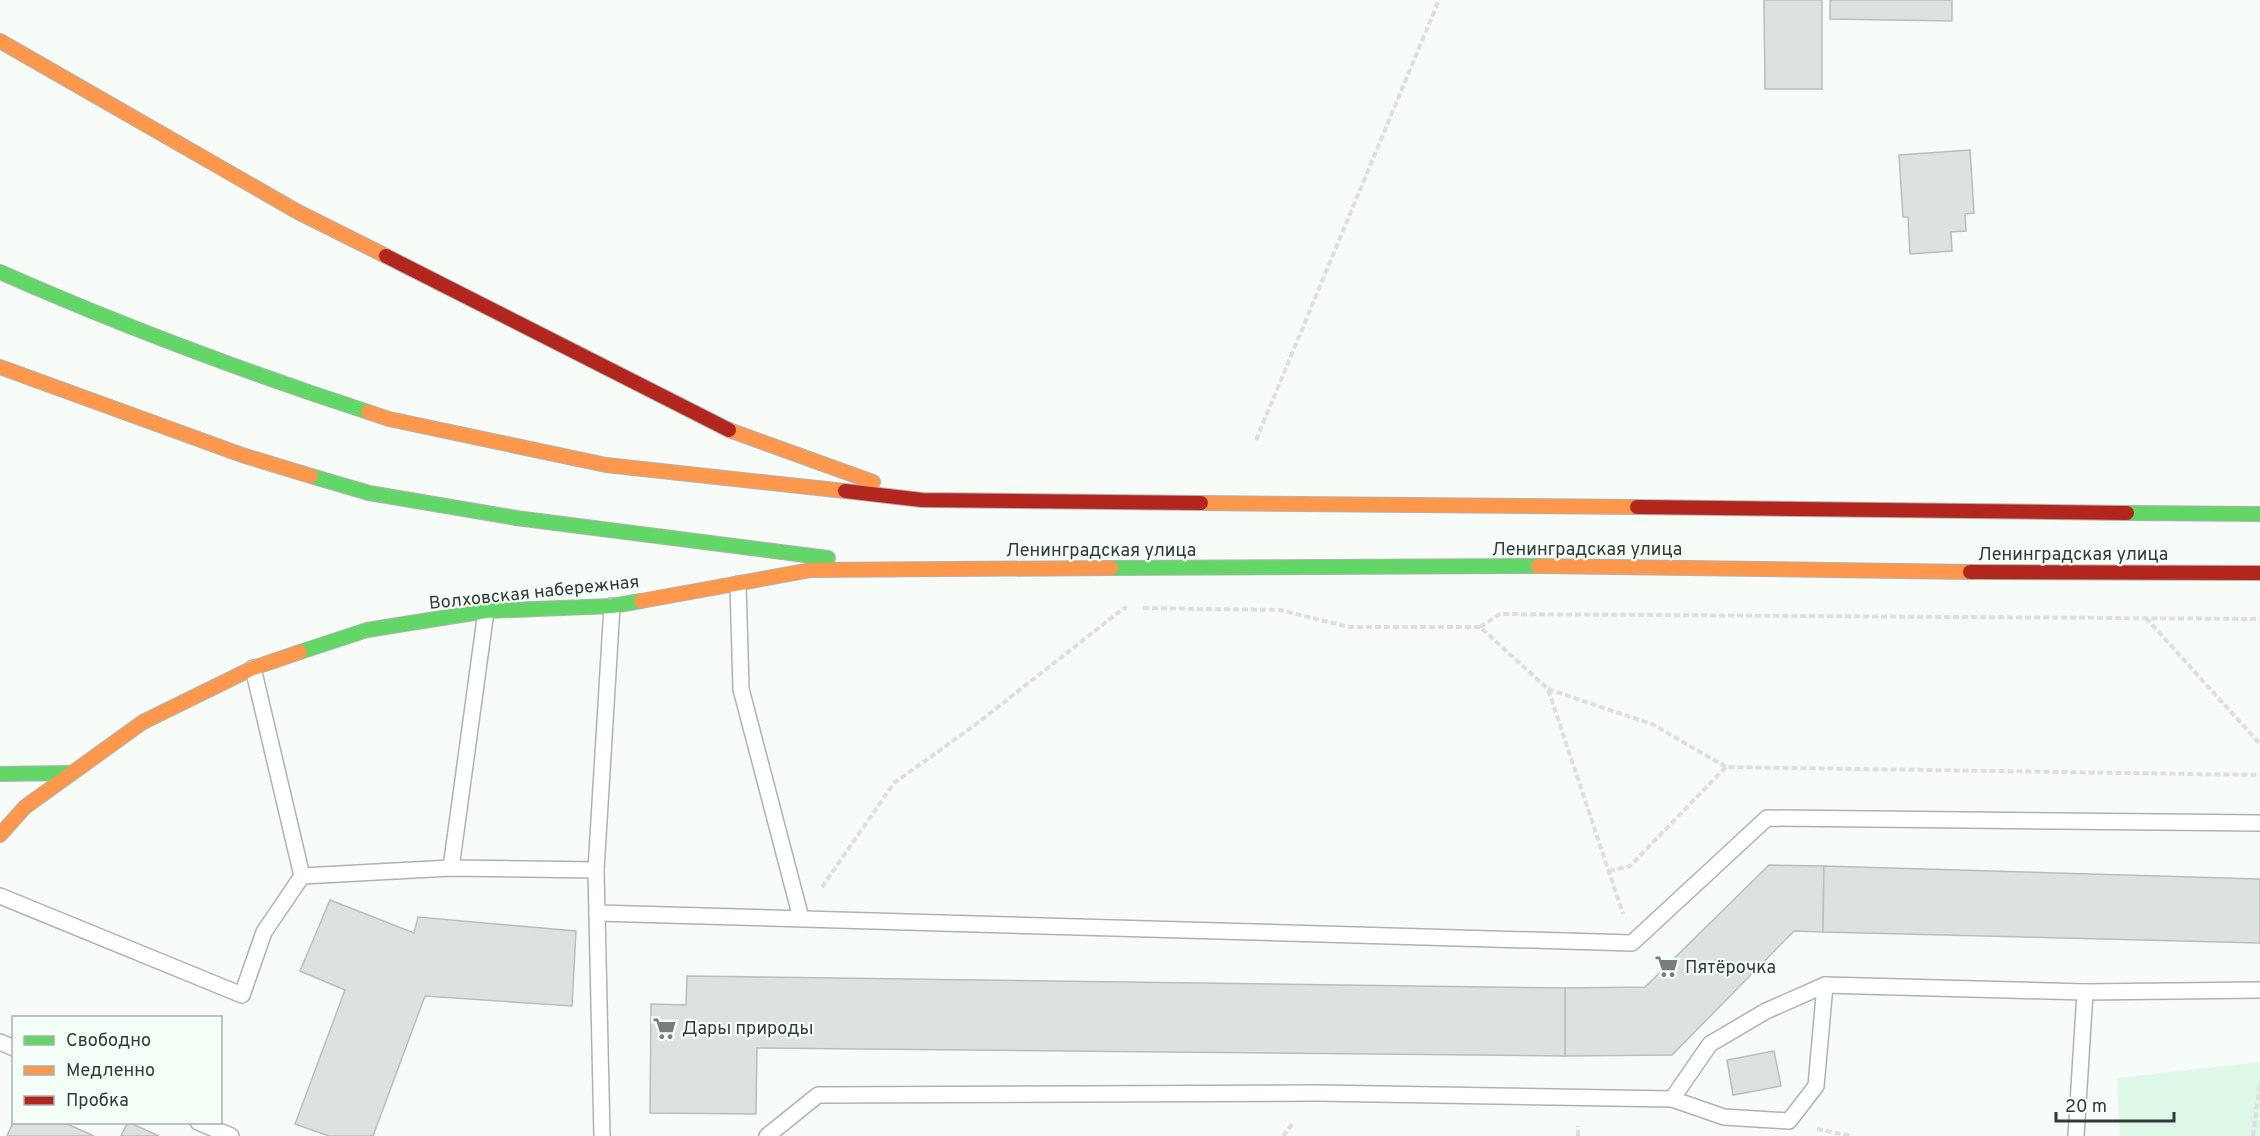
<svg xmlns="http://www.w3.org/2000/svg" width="2260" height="1136" viewBox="0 0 2260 1136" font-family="Overpass,sans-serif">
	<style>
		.green { fill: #def8e8 }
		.building { fill: #dce2de; stroke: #b9bebb; stroke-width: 1.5 }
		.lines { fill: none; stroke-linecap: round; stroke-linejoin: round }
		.lane-casing { stroke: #aeb3b0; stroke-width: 18 }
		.fast-casing { stroke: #aeb3b0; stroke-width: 16 }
		.slow-casing { stroke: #aeb3b0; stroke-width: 16 }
		.jam-casing { stroke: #aeb3b0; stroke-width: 16 }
		.path { stroke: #dddfde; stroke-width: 4; stroke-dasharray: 6 3; stroke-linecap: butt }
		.lane { stroke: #fefffe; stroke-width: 15 }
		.fast { stroke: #63d668; stroke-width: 14 }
		.slow { stroke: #ff974d; stroke-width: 14 }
		.jam { stroke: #b3261e; stroke-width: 14 }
		.labels { text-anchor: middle; stroke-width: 4.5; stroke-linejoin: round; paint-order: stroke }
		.street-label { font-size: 18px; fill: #333a35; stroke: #f4fff8 }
		.poi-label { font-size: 18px; fill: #333a35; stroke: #f4fff8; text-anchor: start }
	</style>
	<rect width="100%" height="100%" fill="#f7fcf9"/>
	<path class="green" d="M2260 1062V1136H2120L2117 1078Z"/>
	<g class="building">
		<path d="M1764 0H1822V89H1765Z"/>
		<path d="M1830 0H1952V21L1830 19Z"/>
		<path d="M1970 150 1974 213 1965 214 1966 231 1951 232 1952 251 1910 254 1908 217H1903L1899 155Z"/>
		<path d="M1769 865 1824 866 1823 932 1794 931 1672 1055 1565 1056V988L1645 987Z"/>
		<path d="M1824 866 2260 879V943L1823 932Z"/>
		<path d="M330 900 414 933 418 917 576 931 572 1006 425 996 373 1136H329L295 1124 345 990 300 971Z"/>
		<path d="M687 976 1565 988V1056L757 1048 756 1114 650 1113 651 1004 686 1005Z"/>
		<path d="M1774 1051 1781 1086 1733 1095 1727 1060Z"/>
		<path d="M14 1120V1122H63L94 1136H7Z"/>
		<path d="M128 1122 159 1136H121Z"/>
	</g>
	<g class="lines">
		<defs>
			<g id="lane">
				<path d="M738 584 741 689 801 918"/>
				<path d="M253 668 302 876"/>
				<path d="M451 868 486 611"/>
				<path d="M0 896 242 995 264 932 302 876 451 868 596 870"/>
				<path d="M597 913 1632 943 1767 818 2260 823"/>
				<path d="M0 1042 14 1048"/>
				<path d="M1672 1099 1724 1117 1789 1121 1816 1086 1825 985"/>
				<path d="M198 1122 231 1136"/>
				<path d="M602 1136 596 870 612 606"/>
				<path d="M767 1136 818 1095 1317 1093 1672 1099 1710 1044 1766 1011 1825 985 2085 992 2260 990"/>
				<path d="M2076 1136 2085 992"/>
			</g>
			<g id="fast">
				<path d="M0 272C120 325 243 371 368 412"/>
				<path d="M311 476 369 493 516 518 828 558"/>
				<path d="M2127 513 2260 514"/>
				<path d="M1111 568 1538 566"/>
				<path d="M300 652 367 630 486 611 612 606 641 601"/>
				<path d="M0 774 71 773"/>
			</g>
			<g id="slow">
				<path d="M0 41 298 212 386 256"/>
				<path d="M0 367 242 455 311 476"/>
				<path d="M368 412 389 419 606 465 845 491"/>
				<path d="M729 430 873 482"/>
				<path d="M1201 503 1637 507"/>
				<path d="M1538 566 1970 572"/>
				<path d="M641 601 811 570 1111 568"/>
				<path d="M0 835 25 807 143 722 253 668 300 652"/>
			</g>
			<g id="jam">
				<path d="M386 256 729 430"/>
				<path d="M845 491 922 500 1201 503"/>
				<path d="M1637 507 2127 513"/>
				<path d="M1970 572 2260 573"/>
			</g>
		</defs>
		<use href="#lane" class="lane-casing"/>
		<use href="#fast" class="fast-casing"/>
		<use href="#slow" class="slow-casing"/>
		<use href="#jam" class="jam-casing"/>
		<g class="path">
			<path d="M1256 440 1439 0"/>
			<path d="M1143 608 1280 610 1349 627H1480L1548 689 1623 914"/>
			<path d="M2146 618 2260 744"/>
			<path d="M1480 627 1500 614 2260 619"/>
			<path d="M1548 689 1654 725 1726 767"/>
			<path d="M1609 871 1630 866 1726 767 2260 775"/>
			<path d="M822 887 894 783 975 725 1124 608H1127"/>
			<path d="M1817 1129 1851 1136"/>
			<path d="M1283 1136 1294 1122"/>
			<path d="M1578 1136V1126"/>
			<path d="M2253 1136 2260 1084"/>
		</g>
		<use href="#lane" class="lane"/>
		<use href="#fast" class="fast"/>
		<use href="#slow" class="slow"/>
		<use href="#jam" class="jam"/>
	</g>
	<defs>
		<symbol id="supermarket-bare" viewBox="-9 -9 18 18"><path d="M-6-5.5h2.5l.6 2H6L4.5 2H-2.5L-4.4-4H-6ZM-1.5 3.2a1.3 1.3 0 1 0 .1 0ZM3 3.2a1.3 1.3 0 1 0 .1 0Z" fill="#787e7a" stroke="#f4fff8" stroke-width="2.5" paint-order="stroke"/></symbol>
	</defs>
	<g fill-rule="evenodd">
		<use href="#supermarket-bare" x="1650" y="950" width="33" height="33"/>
		<use href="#supermarket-bare" x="648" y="1012" width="33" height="33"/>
	</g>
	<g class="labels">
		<g class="street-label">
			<text x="1587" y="555">Ленинградская улица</text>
			<text x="1101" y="556">Ленинградская улица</text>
			<text x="2073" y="560">Ленинградская улица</text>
			<text transform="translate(534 592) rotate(-6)" y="6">Волховская набережная</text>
		</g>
		<g class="poi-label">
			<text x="1685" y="973">Пятёрочка</text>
			<text x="682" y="1034">Дары природы</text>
		</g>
	</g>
	<rect x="12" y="1016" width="210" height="108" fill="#f4fff8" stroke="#a7b0aa" stroke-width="1.5"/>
	<rect x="24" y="1036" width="30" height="9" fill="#63d668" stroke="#a7b0aa" stroke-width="1.5"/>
	<text x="66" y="1046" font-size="18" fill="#333a35">Свободно</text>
	<rect x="24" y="1066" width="30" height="9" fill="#ff974d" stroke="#a7b0aa" stroke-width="1.5"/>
	<text x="66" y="1076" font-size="18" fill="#333a35">Медленно</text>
	<rect x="24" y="1096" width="30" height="9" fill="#b3261e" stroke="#a7b0aa" stroke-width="1.5"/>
	<text x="66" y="1106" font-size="18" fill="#333a35">Пробка</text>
	<path d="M2056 1112v9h118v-9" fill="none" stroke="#333a35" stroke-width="3"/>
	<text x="2065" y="1112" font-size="18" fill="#333a35" stroke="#f4fff8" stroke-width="4.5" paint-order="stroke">20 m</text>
</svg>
